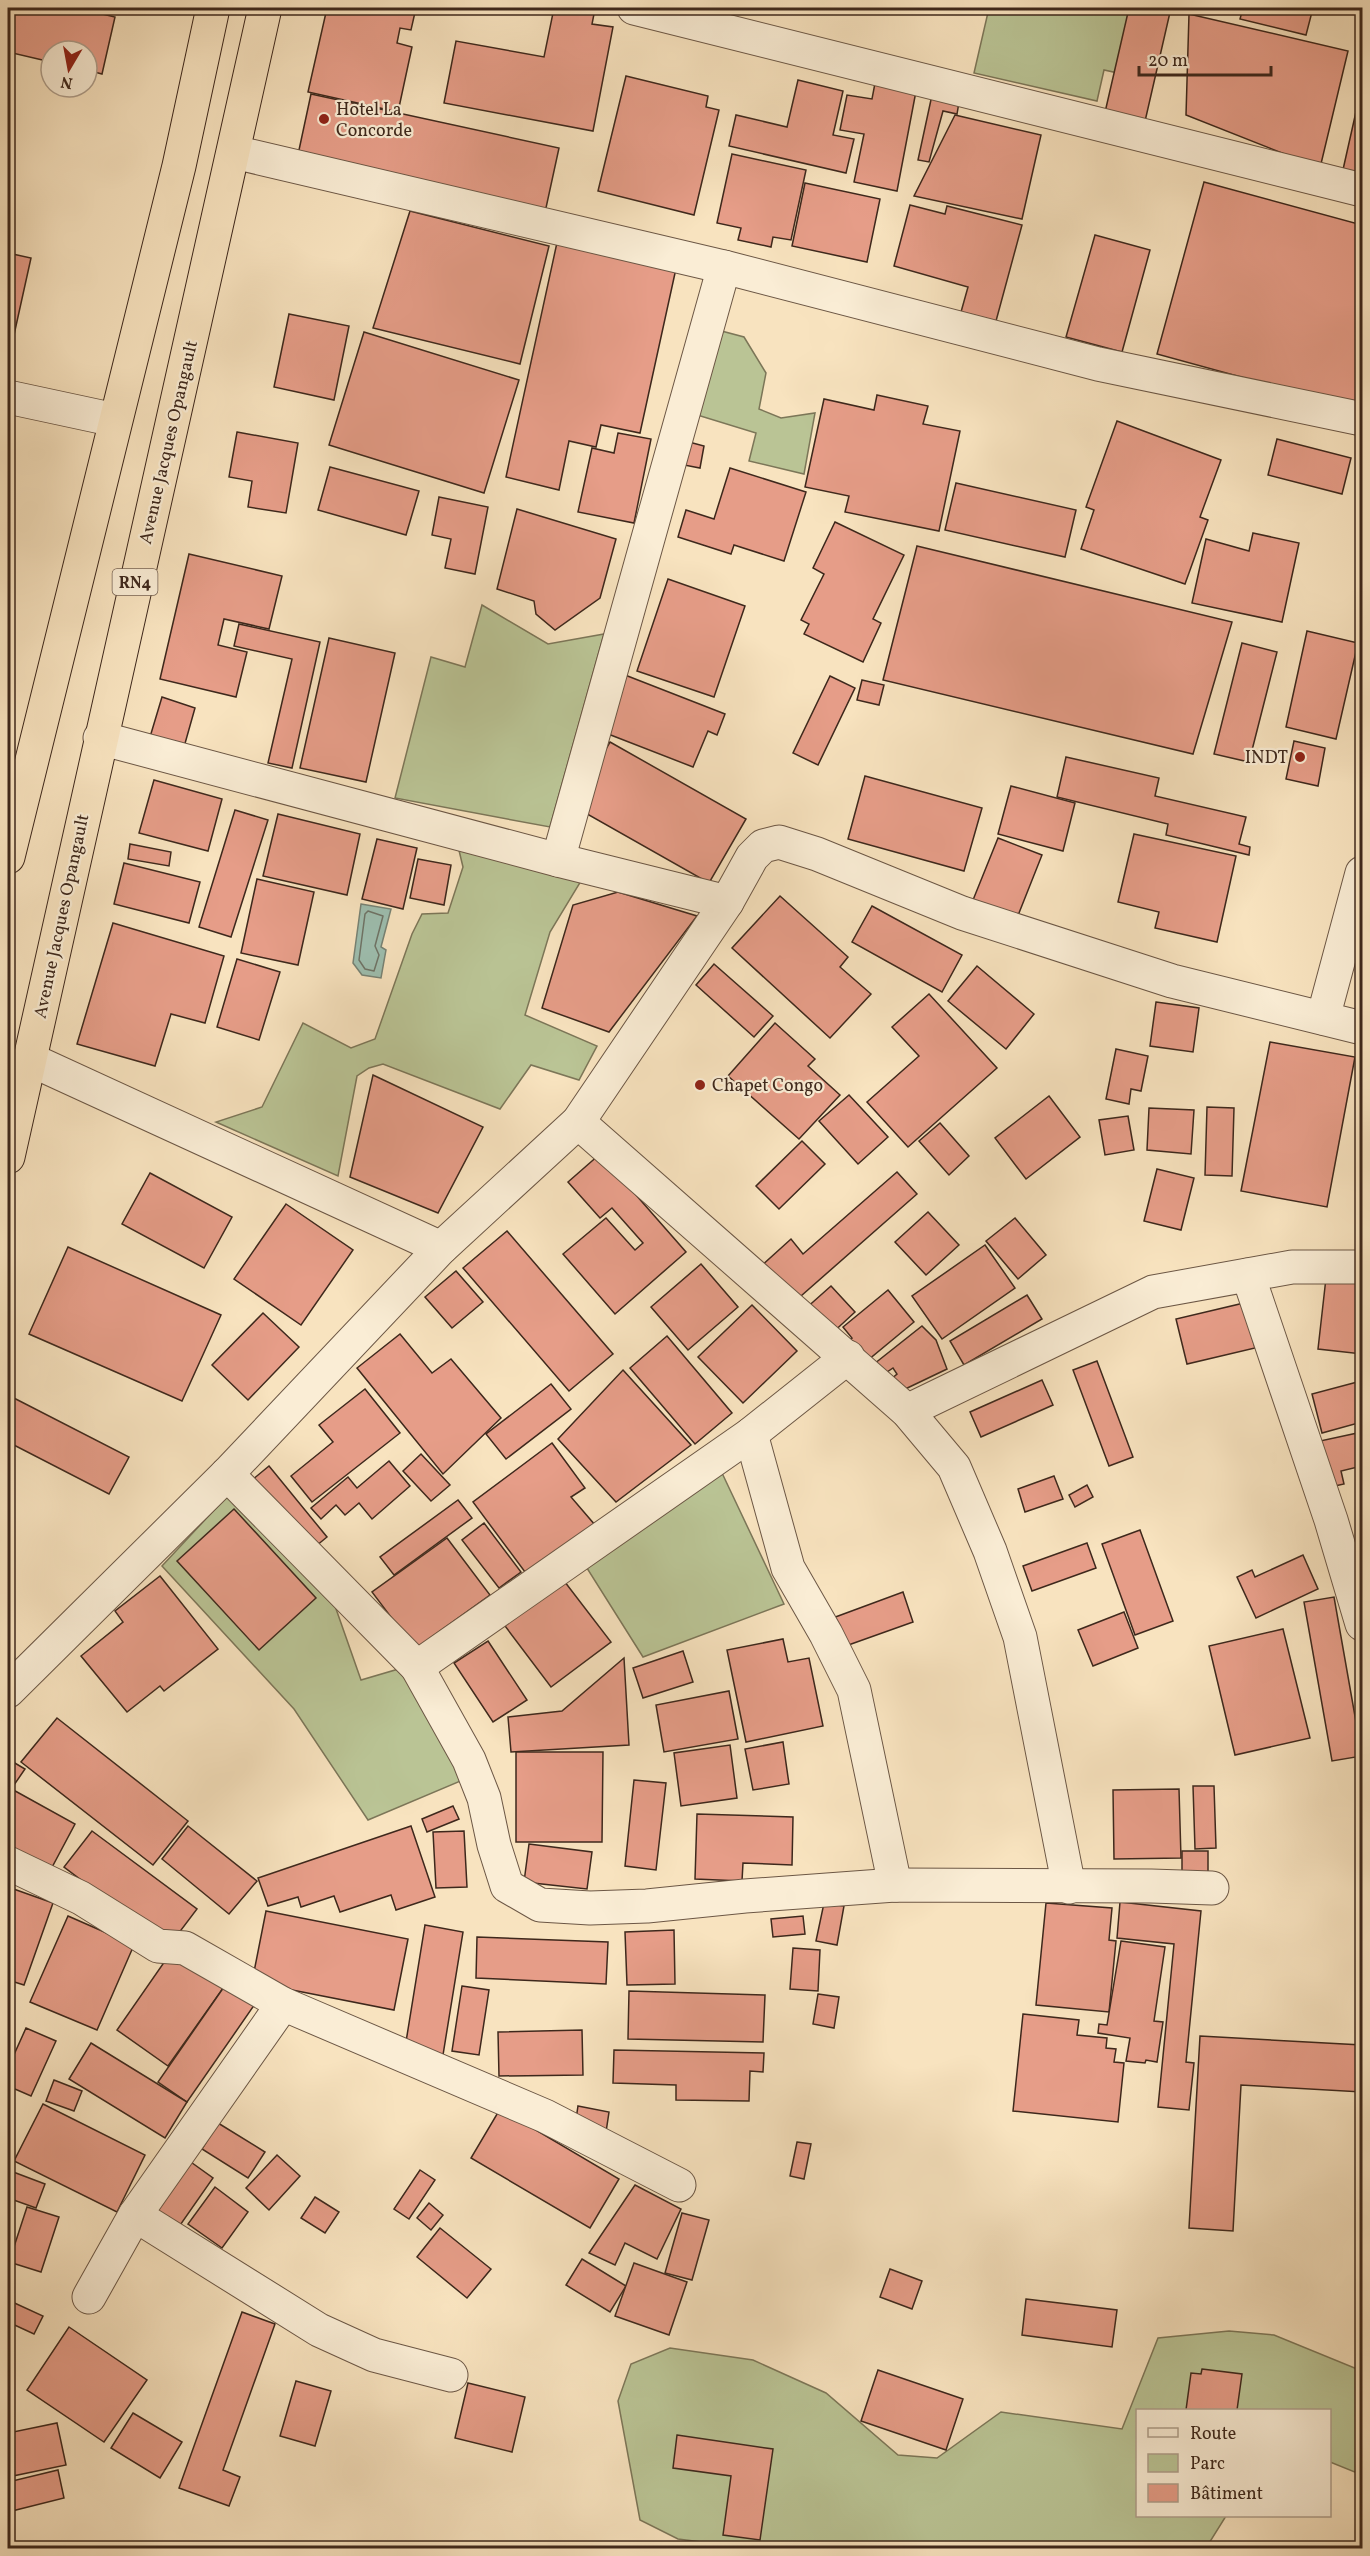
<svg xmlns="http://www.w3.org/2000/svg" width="1370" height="2556" viewBox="0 0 1370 2556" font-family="Vollkorn,serif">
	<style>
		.green { fill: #bac495; stroke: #7c7658; stroke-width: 1.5 }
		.water { fill: #9dbeaf; stroke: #778274; stroke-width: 1.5 }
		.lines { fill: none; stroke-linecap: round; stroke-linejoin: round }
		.shore { stroke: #6e7366; stroke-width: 1.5 }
		.building { fill: #e69d88; stroke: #3e281c; stroke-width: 1.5 }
		.street-casing { stroke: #6c5745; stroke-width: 35 }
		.highway-casing { stroke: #3e281c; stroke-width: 35 }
		.street { stroke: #faedd5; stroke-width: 33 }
		.highway { stroke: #f8e3bf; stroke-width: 33 }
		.poi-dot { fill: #8f2418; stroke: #faedd5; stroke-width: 2 }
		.labels { text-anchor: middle; stroke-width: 4.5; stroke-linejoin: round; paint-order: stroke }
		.shield { fill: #faedd5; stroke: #766354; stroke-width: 1.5 }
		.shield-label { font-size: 16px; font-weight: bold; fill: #3e281c }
		.poi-label { font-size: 18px; fill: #3e281c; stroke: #faedd5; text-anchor: start }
		.street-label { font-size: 18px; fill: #3e281c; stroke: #faedd5 }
	</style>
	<rect width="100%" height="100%" fill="#f8e3bf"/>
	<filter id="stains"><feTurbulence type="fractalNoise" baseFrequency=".00333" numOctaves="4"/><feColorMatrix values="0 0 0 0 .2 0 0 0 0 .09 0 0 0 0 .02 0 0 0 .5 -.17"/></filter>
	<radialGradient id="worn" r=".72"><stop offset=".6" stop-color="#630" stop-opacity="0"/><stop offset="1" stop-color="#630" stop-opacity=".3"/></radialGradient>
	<g class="green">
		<path d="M989 8H1133L1118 73 1104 70 1097 101 974 73Z"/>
		<path d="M714 329 744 337 766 373 759 409 781 418 815 413 804 474 749 461 756 433 694 414Z"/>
		<path d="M482 605 548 644 604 634 550 827 395 798 431 657 465 667Z"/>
		<path d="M457 842 581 881 550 932 525 1015 597 1046 579 1080 531 1065 500 1109 383 1064 369 1068 357 1076 338 1176 216 1122 262 1107 303 1023 351 1048 375 1039 412 934 422 914 448 913 463 867Z"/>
		<path d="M722 1473 784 1604 643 1657 585 1565Z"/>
		<path d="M229 1494 335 1606 361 1680 402 1668 463 1780 368 1820 294 1709 162 1566Z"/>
		<path d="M1229 2331 1274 2335 1362 2371V2475L1330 2462V2410H1138V2516H1226L1206 2548H749L678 2539 640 2520 618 2401 631 2364 670 2348 753 2360 826 2393 898 2455 937 2458 1001 2412 1122 2429 1158 2338Z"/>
	</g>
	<path class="water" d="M361 904 391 909 381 947 386 950 381 978 362 975 353 963Z"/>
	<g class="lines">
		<path class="shore" d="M368 911 383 916 375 946 379 955 374 971 365 969 359 960 365 914Z"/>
	</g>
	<g class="building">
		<path d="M8 8H77L115 17 102 74 87 70V51H51V62L8 52Z"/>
		<path d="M327 8H416L411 30 400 28 397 43 412 47 398 112 308 92Z"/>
		<path d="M554 8 594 14 592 24 613 27 593 131 444 103 456 41 544 57Z"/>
		<path d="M1129 8H1171L1143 130 1103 121Z"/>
		<path d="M1243 8H1313L1306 35 1240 19Z"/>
		<path d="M1189 14 1348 51 1320 168 1186 115Z"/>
		<path d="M626 76 708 96 706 107 719 110 694 215 598 191Z"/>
		<path d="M876 78 917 86 897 191 854 182 864 134 840 130 847 95 872 99Z"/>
		<path d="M798 80 843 91 833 135 854 139 846 173 729 146 736 115 787 127Z"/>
		<path d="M1362 85V188L1340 183Z"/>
		<path d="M311 94 559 148 544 217 296 164Z"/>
		<path d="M932 95 959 102 957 114 943 111 929 162 918 160Z"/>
		<path d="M955 115 1041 135 1022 219 914 196Z"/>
		<path d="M732 154 806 170 791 240 773 237 771 247 738 240 741 228 717 223Z"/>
		<path d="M1204 182 1362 225V410L1157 354Z"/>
		<path d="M805 183 880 199 867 262 792 246Z"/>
		<path d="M910 205 945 214 947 206 1022 225 996 321 961 312 968 287 894 266Z"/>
		<path d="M410 211 549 246 520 364 373 328Z"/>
		<path d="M1095 235 1150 250 1122 352 1066 337Z"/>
		<path d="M558 238 677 264 640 433 601 425 596 447 569 441 559 490 506 477Z"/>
		<path d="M8 253 31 258 8 362Z"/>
		<path d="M289 314 349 326 334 400 274 387Z"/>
		<path d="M364 332 519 380 484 493 329 445Z"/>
		<path d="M877 395 928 406 923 424 960 431 939 531 845 512 849 496 805 487 824 399 874 410Z"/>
		<path d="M1117 421 1221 460 1200 517 1208 520 1185 584 1081 549 1094 510 1086 507Z"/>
		<path d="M237 432 298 443 286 513 248 507 252 481 229 477Z"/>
		<path d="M618 433 651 439 634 523 578 512 592 448 614 453Z"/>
		<path d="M1277 439 1351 458 1342 494 1268 475Z"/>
		<path d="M689 442 704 446 700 468 684 465Z"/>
		<path d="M330 467 419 491 406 535 318 510Z"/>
		<path d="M730 468 806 492 784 561 734 545 731 554 678 537 686 510 714 519Z"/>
		<path d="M956 483 1076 510 1065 557 945 530Z"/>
		<path d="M439 497 488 507 475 574 445 568 451 539 432 535Z"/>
		<path d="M517 509 616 539 600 598 555 630 536 614 534 601 497 589Z"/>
		<path d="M835 522 904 555 873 619 881 623 863 662 804 634 809 624 801 620 824 574 813 568Z"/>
		<path d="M1253 533 1299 543 1282 622 1192 603 1206 539 1249 551Z"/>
		<path d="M917 546 1232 622 1193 754 883 680Z"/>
		<path d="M189 554 282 576 269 629 224 619 218 645 247 652 236 697 160 679Z"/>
		<path d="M668 579 745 606 714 697 637 671Z"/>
		<path d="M239 624 320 642 292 768 268 763 292 659 234 646Z"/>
		<path d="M1307 631 1358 643 1336 739 1286 727Z"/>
		<path d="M329 638 395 653 366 782 300 768Z"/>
		<path d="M1242 643 1277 652 1249 762 1214 754Z"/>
		<path d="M625 675 725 714 717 735 708 731 693 767 603 732Z"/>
		<path d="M830 676 855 688 818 765 793 753Z"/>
		<path d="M862 680 884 685 879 705 857 700Z"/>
		<path d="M162 697 195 708 184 747 150 737Z"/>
		<path d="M1294 741 1325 748 1318 786 1286 779Z"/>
		<path d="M610 742 746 819 709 883 573 806Z"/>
		<path d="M1066 757 1159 778 1155 796 1246 817 1239 844 1250 847 1249 855 1166 835 1168 824 1057 797Z"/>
		<path d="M865 776 982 808 964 871 848 839Z"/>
		<path d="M154 780 222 799 208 851 139 833Z"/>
		<path d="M1011 786 1075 803 1063 851 998 834Z"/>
		<path d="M235 810 268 820 231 937 199 927Z"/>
		<path d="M278 814 360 834 347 895 263 876Z"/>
		<path d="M1134 834 1236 856 1217 942 1155 928 1159 912 1118 902Z"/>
		<path d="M998 838 1042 855 1017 918 973 900Z"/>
		<path d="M377 839 417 848 403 909 362 899Z"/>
		<path d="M130 844 171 852 169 866 128 859Z"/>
		<path d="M418 859 451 865 444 905 410 898Z"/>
		<path d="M124 863 200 882 189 923 114 904Z"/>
		<path d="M257 879 314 892 298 965 241 953Z"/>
		<path d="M618 892 697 916 609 1032 542 1008 573 905Z"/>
		<path d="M780 896 848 957 840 967 871 994 830 1038 732 948Z"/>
		<path d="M872 906 962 955 942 992 852 942Z"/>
		<path d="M113 923 224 956 205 1023 171 1014 155 1066 77 1044Z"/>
		<path d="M237 959 280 972 259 1040 217 1027Z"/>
		<path d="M714 964 773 1016 754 1037 696 985Z"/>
		<path d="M977 966 1034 1014 1006 1049 948 1001Z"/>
		<path d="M929 994 997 1068 908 1147 867 1102 919 1056 892 1027Z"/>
		<path d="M1156 1002 1199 1008 1193 1052 1150 1046Z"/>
		<path d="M775 1023 815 1059 808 1066 840 1095 799 1139 728 1076Z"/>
		<path d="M1270 1042 1355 1057 1327 1207 1241 1191Z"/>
		<path d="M1116 1049 1148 1056 1141 1091 1131 1089 1129 1104 1106 1099Z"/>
		<path d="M373 1075 483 1127 438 1213 350 1177Z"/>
		<path d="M849 1095 888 1137 858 1164 819 1121Z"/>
		<path d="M1049 1096 1080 1137 1026 1179 995 1138Z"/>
		<path d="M1207 1107 1234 1108 1232 1176 1205 1175Z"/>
		<path d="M1149 1108 1194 1110 1191 1154 1147 1150Z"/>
		<path d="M1128 1116 1134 1150 1105 1155 1099 1120Z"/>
		<path d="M940 1123 969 1156 949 1175 919 1141Z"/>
		<path d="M802 1141 825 1164 779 1209 756 1186Z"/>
		<path d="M600 1154 686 1252 615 1314 563 1254 606 1218 635 1250 643 1243 612 1208 600 1218 568 1182Z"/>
		<path d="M1157 1169 1194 1178 1181 1230 1144 1221Z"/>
		<path d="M897 1172 917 1194 793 1303 760 1267 791 1239 803 1254Z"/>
		<path d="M150 1173 232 1217 204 1268 122 1224Z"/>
		<path d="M286 1204 353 1250 301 1325 234 1279Z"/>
		<path d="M928 1212 959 1245 926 1275 895 1242Z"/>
		<path d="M1015 1218 1046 1255 1018 1279 986 1241Z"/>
		<path d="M507 1231 613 1354 569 1391 463 1268Z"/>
		<path d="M985 1245 1015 1288 942 1339 912 1296Z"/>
		<path d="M68 1247 221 1315 182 1401 29 1334Z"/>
		<path d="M701 1264 738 1307 688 1350 651 1307Z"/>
		<path d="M456 1271 483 1302 452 1328 425 1297Z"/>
		<path d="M1326 1278 1362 1282V1354L1318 1349Z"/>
		<path d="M831 1286 855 1312 828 1337 804 1310Z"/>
		<path d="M888 1290 914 1322 868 1360 844 1344 852 1338 843 1327Z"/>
		<path d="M1027 1295 1042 1319 964 1365 950 1341Z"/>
		<path d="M1244 1303 1255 1348 1187 1364 1176 1319Z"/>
		<path d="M752 1305 797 1351 743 1403 698 1357Z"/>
		<path d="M263 1313 299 1347 248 1400 212 1365Z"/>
		<path d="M922 1326 936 1340 947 1369 899 1392 890 1380 897 1374 893 1368 884 1374 874 1364Z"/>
		<path d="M400 1334 432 1373 451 1359 501 1418 443 1474 357 1368Z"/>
		<path d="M667 1336 732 1413 695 1444 630 1368Z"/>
		<path d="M1097 1361 1133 1457 1109 1466 1073 1370Z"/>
		<path d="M623 1370 691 1445 616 1502 558 1439Z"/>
		<path d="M1042 1380 1053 1405 981 1437 970 1412Z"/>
		<path d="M1361 1381 1362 1422 1322 1433 1312 1394Z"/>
		<path d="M551 1384 571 1409 506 1459 486 1434Z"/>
		<path d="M365 1389 400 1433 312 1502 291 1476 333 1442 319 1425Z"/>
		<path d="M8 1395 129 1457 109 1494 8 1442Z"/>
		<path d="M1362 1432V1466L1341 1471 1344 1484 1330 1487 1320 1441Z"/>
		<path d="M552 1443 585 1488 571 1497 595 1525 528 1576 473 1502Z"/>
		<path d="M421 1454 450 1485 431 1501 403 1471Z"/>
		<path d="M389 1461 410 1486 372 1519 359 1503 345 1515 336 1505 321 1519 311 1508 348 1477 357 1488Z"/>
		<path d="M269 1466 327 1537 310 1551 252 1480Z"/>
		<path d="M1054 1476 1063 1499 1025 1512 1018 1489Z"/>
		<path d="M1087 1485 1093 1497 1075 1507 1069 1495Z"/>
		<path d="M458 1500 472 1518 394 1575 380 1557Z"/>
		<path d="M234 1509 316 1598 259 1650 177 1561Z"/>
		<path d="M484 1523 521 1572 499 1588 462 1540Z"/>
		<path d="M1140 1530 1173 1621 1135 1635 1102 1544Z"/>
		<path d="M447 1538 490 1595 415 1649 372 1592Z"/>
		<path d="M1087 1543 1096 1568 1032 1591 1023 1566Z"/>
		<path d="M1303 1555 1318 1589 1256 1618 1237 1577 1252 1570 1255 1577Z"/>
		<path d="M558 1573 611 1642 551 1687 499 1618Z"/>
		<path d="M160 1576 218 1649 164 1691 160 1686 127 1712 81 1656 123 1622 115 1611Z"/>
		<path d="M903 1592 913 1622 840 1648 830 1619Z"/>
		<path d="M1334 1597 1362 1756 1332 1761 1304 1602Z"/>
		<path d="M1124 1612 1138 1648 1093 1666 1078 1630Z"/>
		<path d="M1283 1629 1310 1738 1235 1755 1209 1646Z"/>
		<path d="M783 1639 788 1662 809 1658 823 1726 746 1742 727 1650Z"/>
		<path d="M488 1641 527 1700 493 1722 454 1663Z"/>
		<path d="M683 1651 693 1682 643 1698 633 1668Z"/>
		<path d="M624 1658 629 1745 511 1752 508 1717 562 1711Z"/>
		<path d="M729 1691 738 1739 664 1752 656 1705Z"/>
		<path d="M57 1718 188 1821 153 1865 21 1762Z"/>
		<path d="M783 1742 789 1784 753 1790 745 1749Z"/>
		<path d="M730 1745 737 1798 681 1806 674 1753Z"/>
		<path d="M516 1752H603L602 1842H516Z"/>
		<path d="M8 1759 25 1769 14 1785 8 1781Z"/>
		<path d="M634 1780 666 1783 656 1870 625 1866Z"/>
		<path d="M1193 1786H1214L1216 1848 1195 1849Z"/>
		<path d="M8 1787 75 1824 50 1871 8 1848Z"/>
		<path d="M1179 1789 1181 1858 1114 1859 1113 1790Z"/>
		<path d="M453 1806 459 1819 427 1832 422 1819Z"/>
		<path d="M697 1814 793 1817 792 1865 743 1863 742 1881 695 1879Z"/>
		<path d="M188 1826 257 1881 229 1914 162 1859Z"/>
		<path d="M411 1826 435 1897 396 1910 391 1895 340 1912 334 1896 301 1907 298 1897 268 1906 258 1878Z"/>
		<path d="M92 1831 197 1909 169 1946 64 1867Z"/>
		<path d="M464 1831 467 1887 436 1888 433 1832Z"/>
		<path d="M529 1844 592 1852 587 1889 524 1882Z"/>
		<rect x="1182" y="1851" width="26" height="33"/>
		<path d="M8 1887 53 1903 24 1985 8 1980Z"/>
		<path d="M1120 1902 1201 1911 1186 2062 1194 2063 1189 2110 1158 2107 1174 1944 1117 1938Z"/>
		<path d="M824 1903 844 1906 837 1945 816 1941Z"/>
		<path d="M1046 1903 1112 1908 1109 1940 1116 1941 1109 2012 1036 2005Z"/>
		<path d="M266 1911 408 1939 394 2010 252 1982Z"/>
		<path d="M68 1916 134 1945 97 2030 30 2002Z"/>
		<path d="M803 1916 805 1934 773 1937 771 1919Z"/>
		<path d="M425 1925 463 1932 442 2061 404 2054Z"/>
		<path d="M674 1930 675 1984 627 1985 625 1932Z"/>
		<path d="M477 1937 608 1942 606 1984 476 1978Z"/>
		<path d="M1121 1941 1165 1947 1154 2021 1163 2022 1157 2062 1146 2060 1145 2063 1126 2061 1130 2038 1098 2033 1099 2024 1107 2025Z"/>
		<path d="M174 1948 226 1984 168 2066 117 2030Z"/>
		<path d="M793 1948 820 1950 818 1991 790 1989Z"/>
		<path d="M226 1984 255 2004 187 2102 158 2082Z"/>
		<path d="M462 1986 489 1990 479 2055 452 2051Z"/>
		<path d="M629 1991 765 1995 763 2042 628 2039Z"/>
		<path d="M818 1994 839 1997 834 2028 813 2024Z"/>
		<path d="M1023 2014 1079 2020 1077 2035 1107 2038 1106 2048 1116 2049 1114 2062 1124 2063 1118 2122 1013 2111Z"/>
		<path d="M26 2028 56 2041 31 2096 8 2086V2068Z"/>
		<path d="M582 2030 583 2075 499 2076 498 2032Z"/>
		<path d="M1200 2036 1362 2045V2092L1241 2085 1233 2231 1189 2228Z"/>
		<path d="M91 2043 187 2102 165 2138 69 2079Z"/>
		<path d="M614 2050 764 2053 763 2072 750 2071 749 2101 676 2100V2085L613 2083Z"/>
		<path d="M54 2080 82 2091 74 2111 46 2101Z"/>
		<path d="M43 2104 145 2155 117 2212 14 2161Z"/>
		<path d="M578 2106 609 2112 606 2132 575 2126Z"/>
		<path d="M500 2109 619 2179 590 2228 471 2158Z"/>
		<path d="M218 2123 265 2152 248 2178 202 2149Z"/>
		<path d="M797 2142 811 2144 804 2179 790 2176Z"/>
		<path d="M277 2155 300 2176 269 2210 246 2188Z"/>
		<path d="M188 2160 213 2178 176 2231 151 2213Z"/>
		<path d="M8 2170 45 2184 36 2208 8 2198Z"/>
		<path d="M420 2170 435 2180 409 2219 394 2209Z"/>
		<path d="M635 2185 681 2209 657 2259 625 2243 615 2265 589 2253Z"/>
		<path d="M215 2187 248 2212 222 2248 188 2224Z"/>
		<path d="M315 2197 339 2212 325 2233 301 2218Z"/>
		<path d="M429 2203 443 2215 431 2230 417 2218Z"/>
		<path d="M27 2207 59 2217 41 2272 9 2262Z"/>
		<path d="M682 2213 709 2220 692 2280 665 2273Z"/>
		<path d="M440 2228 491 2269 467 2298 417 2257Z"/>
		<path d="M582 2259 626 2286 610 2312 566 2285Z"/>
		<path d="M634 2263 687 2282 669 2335 615 2316Z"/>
		<path d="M890 2269 922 2281 912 2309 880 2297Z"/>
		<path d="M1026 2299 1117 2310 1112 2347 1022 2335Z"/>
		<path d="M8 2300 43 2316 34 2334 8 2322Z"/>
		<path d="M242 2312 275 2324 223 2470 240 2477 229 2506 179 2488Z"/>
		<path d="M69 2327 147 2380 104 2442 27 2390Z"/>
		<path d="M1202 2369 1242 2374 1237 2410H1186L1191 2373 1201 2374Z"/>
		<path d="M878 2370 963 2399 946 2450 861 2421Z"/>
		<path d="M296 2381 331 2391 315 2446 280 2436Z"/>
		<path d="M468 2383 525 2397 512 2452 455 2438Z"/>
		<path d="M133 2413 182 2442 160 2478 111 2448Z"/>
		<path d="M57 2423 66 2465 8 2477V2433Z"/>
		<path d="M677 2435 773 2449 760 2540 723 2535 731 2476 673 2468Z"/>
		<path d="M58 2470 64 2498 8 2512V2482Z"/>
		<path d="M1359 2486H1362V2516L1357 2515Z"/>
	</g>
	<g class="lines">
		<defs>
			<g id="street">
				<path d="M634 8 1362 190"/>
				<path d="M234 152 724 267 1098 364 1362 419"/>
				<path d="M8 397 115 420"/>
				<path d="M100 738 558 860 727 902"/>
				<path d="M558 860 724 267"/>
				<path d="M1323 1018 1362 873"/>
				<path d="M29 1059 441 1248"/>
				<path d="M578 1122 907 1411 954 1467 990 1551 1020 1637 1069 1887"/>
				<path d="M1248 1275 1331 1520 1362 1624"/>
				<path d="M907 1411 1153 1292 1292 1267H1362"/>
				<path d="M751 1434 788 1568 826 1634 854 1690 895 1885"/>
				<path d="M227 1474 417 1667 469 1760 484 1798 494 1845 507 1886 540 1905 590 1908 647 1906 745 1896 895 1885 1151 1886 1212 1888"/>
				<path d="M417 1667 751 1434 848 1357"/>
				<path d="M8 1691 227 1474 441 1248 578 1122 727 902 752 857 763 846 779 842 817 854 962 913 1172 981 1362 1028"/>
				<path d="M8 1863 81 1898 158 1946 185 1948 283 2004 545 2116 679 2185"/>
				<path d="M135 2215 319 2330 374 2355 451 2375"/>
				<path d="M89 2297 135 2215 283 2004"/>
			</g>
			<g id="highway">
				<path d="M8 857 179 166 213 8"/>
				<path d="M8 1157 265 8"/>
			</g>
		</defs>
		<use href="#street" class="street-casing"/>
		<use href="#highway" class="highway-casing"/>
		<use href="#street" class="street"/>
		<use href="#highway" class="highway"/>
	</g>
	<g class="poi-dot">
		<circle cx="324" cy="119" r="6"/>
		<circle cx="1300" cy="757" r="6"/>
		<circle cx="700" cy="1085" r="6"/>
	</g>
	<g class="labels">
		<rect class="shield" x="112.5" y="569" width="45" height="26" rx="4.5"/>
		<g class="shield-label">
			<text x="135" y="588">RN4</text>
		</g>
		<g class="poi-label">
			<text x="336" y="115">Hotel La<tspan x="336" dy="21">Concorde</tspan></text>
			<text x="1288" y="763" text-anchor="end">INDT</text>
			<text x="712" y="1091">Chapet Congo</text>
		</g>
		<g class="street-label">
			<text transform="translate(168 442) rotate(-77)" y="6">Avenue Jacques Opangault</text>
			<text transform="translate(61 916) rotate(-78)" y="6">Avenue Jacques Opangault</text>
		</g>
	</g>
	<rect width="1370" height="2556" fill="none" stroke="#f8e3bf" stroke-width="30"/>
	<rect x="9" y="9" width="1352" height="2538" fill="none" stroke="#3e281c" stroke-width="3"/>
	<rect x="15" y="15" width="1340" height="2526" fill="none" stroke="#3e281c" stroke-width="1.5"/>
	<rect x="1136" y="2409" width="195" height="108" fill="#faedd5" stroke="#af9e8b" stroke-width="1.5"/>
	<rect x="1148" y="2428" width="30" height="9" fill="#faedd5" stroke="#af9e8b" stroke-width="1.5"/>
	<text x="1190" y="2439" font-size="18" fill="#3e281c">Route</text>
	<rect x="1148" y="2454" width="30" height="18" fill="#bac495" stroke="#af9e8b" stroke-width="1.5"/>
	<text x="1190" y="2469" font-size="18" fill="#3e281c">Parc</text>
	<rect x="1148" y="2484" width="30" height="18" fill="#e69d88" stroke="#af9e8b" stroke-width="1.5"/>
	<text x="1190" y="2499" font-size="18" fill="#3e281c">Bâtiment</text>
	<g transform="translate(69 69) rotate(190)"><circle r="28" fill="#faedd5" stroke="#af9e8b" stroke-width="1.5"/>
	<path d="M0-4.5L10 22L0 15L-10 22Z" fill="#8f2418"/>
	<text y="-9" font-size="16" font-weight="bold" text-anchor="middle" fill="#3e281c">N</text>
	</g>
	<path d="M1139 66v9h132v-9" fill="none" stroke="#3e281c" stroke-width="3"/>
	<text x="1148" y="66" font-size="18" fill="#3e281c" stroke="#faedd5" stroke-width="4.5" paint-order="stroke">20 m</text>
	<rect width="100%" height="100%" filter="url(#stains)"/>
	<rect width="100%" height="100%" fill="url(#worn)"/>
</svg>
